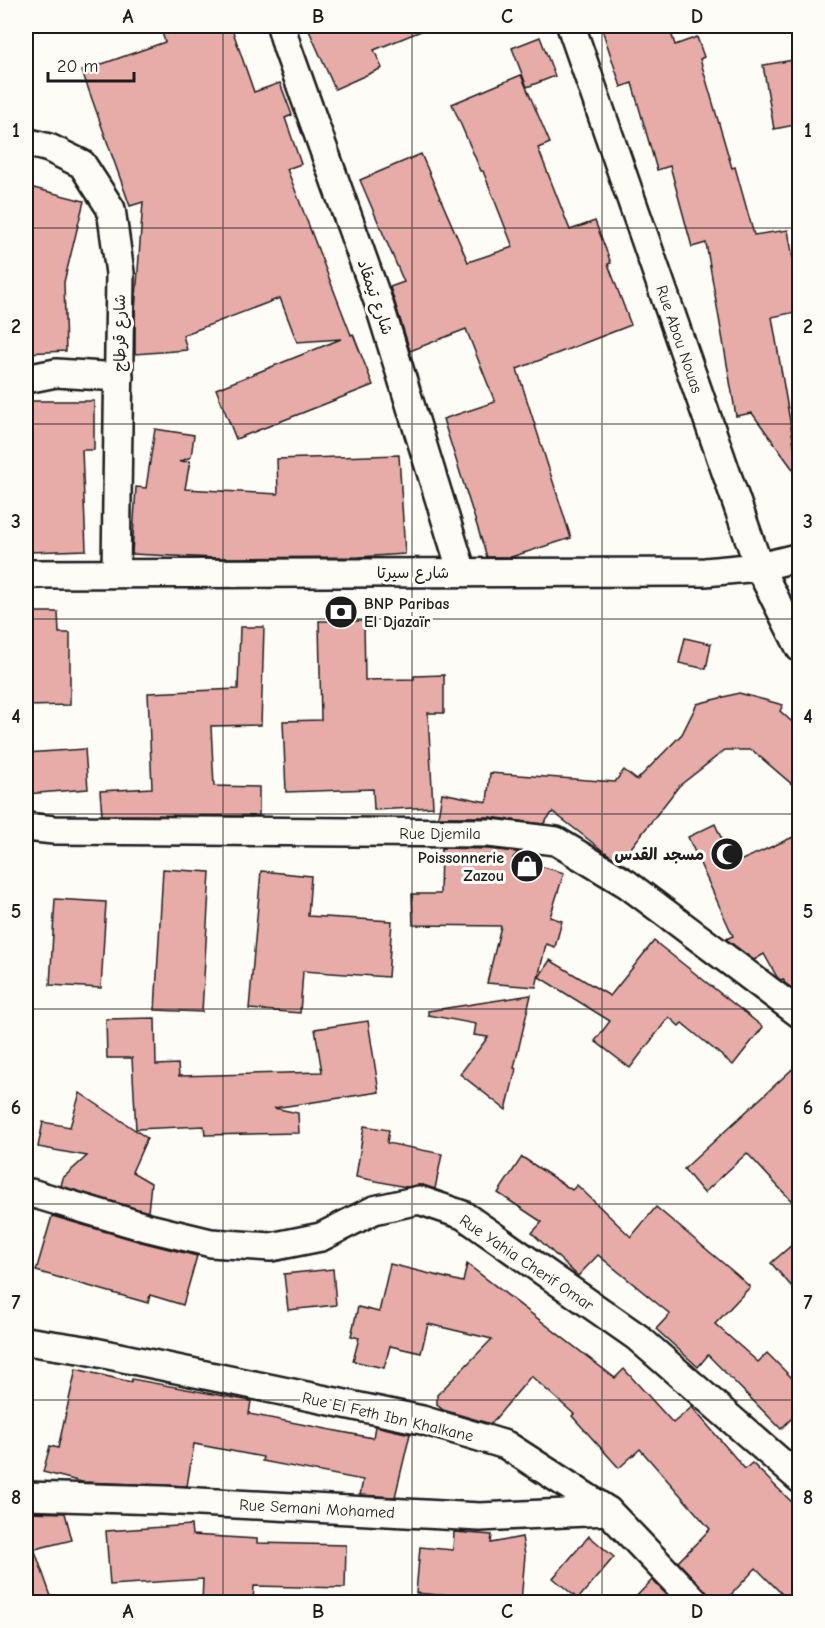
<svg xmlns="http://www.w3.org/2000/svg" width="825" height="1628" viewBox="0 0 825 1628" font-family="'Comic Neue','Playpen Sans Arabic',sans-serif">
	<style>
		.building { fill: #e7aca7; stroke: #1c1c1c; stroke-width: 1.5 }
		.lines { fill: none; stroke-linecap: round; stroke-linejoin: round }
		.street-casing { stroke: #1c1c1c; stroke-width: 32 }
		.street { stroke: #fdfcf7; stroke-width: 27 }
		.grid { fill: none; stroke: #1c1c1c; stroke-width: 1.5; stroke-opacity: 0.55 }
		.labels { text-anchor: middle; stroke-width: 6; stroke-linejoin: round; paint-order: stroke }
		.street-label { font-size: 16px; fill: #1c1c1c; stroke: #fdfcf7 }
		.poi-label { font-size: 16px; font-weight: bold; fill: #1c1c1c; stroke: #fdfcf7; text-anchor: end }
		.neatline { fill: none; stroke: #1c1c1c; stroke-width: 2 }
		.grid-label { font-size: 20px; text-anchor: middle; font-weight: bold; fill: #1c1c1c }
	</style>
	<rect width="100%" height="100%" fill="#fdfcf7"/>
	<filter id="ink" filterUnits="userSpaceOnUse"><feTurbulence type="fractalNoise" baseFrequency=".0167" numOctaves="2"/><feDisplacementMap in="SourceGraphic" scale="12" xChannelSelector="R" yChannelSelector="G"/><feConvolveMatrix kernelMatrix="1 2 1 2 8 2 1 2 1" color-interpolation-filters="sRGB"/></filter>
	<g filter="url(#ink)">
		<g class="building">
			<path d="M160 26H231L254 92 280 83 292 115 285 118 301 164 287 169 351 335 353 334 373 385 236 439 216 389 341 339 297 342 280 298 183 335 187 350 135 354V311L143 202 130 206 82 71 165 42Z"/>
			<path d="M307 26H431V27L374 50 382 68 335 89Z"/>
			<path d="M601 26H669L675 45 697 37 704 57 700 59 732 168 735 167 754 235 788 230 800 298V311L772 317 800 479 752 413 736 416 706 243 692 247 670 166 657 170 632 83 621 87Z"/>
			<path d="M540 37 555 76 527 87 512 48Z"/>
			<path d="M800 59V124L774 129 763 65Z"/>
			<path d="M521 75 550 143 538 148 570 230 595 221 611 263 608 264 631 325 517 369 571 538 511 557H487L443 419 495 402 466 329 410 351 390 287 404 282 360 180 421 154 468 262 513 247 483 171H481L452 104Z"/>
			<path d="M26 186 84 201 64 282 66 351 26 353Z"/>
			<path d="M26 401H94V450H82L86 550 30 552Z"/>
			<path d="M155 429 194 435 191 457 179 462 190 461 185 489 278 494 277 459 399 455 405 554 359 557 215 558 132 554 136 487 146 488Z"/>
			<path d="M26 612H58L59 633H70V705L26 706Z"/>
			<path d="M319 621H364L365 680 414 679V676L444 675V713H428L433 807 374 810 373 789 286 792 283 721 321 720Z"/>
			<path d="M240 627H264L261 725 211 726 214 786 259 787V816L102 815 100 791 152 788 148 693 238 689Z"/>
			<path d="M685 638 711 644 706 669 679 663Z"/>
			<path d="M739 693 783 705 780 711 800 729V791L752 750H725L679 786 620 862 602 850 553 812 543 824 489 817H438L442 793 487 802 490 773 615 782 624 770 637 780 682 734 697 704Z"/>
			<path d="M85 749 88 789 26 794V753Z"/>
			<path d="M715 824 733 864 800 834V994L785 983 783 979 781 980 777 977 764 954 754 960 726 939 733 936 688 837Z"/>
			<path d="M441 848 488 849 518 852 513 858 564 873 550 917 562 921 555 947 546 944 536 987 487 983 501 926 413 925 412 894H440Z"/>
			<path d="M163 869 210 872 202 1012 155 1010Z"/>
			<path d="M261 871 311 876 308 916 392 921 388 977 303 971 300 1013 249 1009Z"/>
			<path d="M55 899 106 902 101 988 50 985Z"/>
			<path d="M654 941 763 1027 733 1065 682 1023 679 1026 669 1017 630 1068 595 1041 610 1021 539 977 550 960 610 996Z"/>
			<path d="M531 995 514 1068 516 1069 506 1110 460 1074 488 1037 474 1035 476 1024 428 1015V1011Z"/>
			<path d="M155 1018 156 1065 178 1064 179 1076 322 1072 315 1029 368 1021 379 1092 274 1108 298 1113 299 1133 205 1135 204 1126 136 1129 132 1058H107L106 1019Z"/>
			<path d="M800 1062V1210L747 1153 704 1193 684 1169Z"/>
			<path d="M80 1093 147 1138 132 1172 151 1183 148 1212 61 1186 63 1178 87 1156 38 1147 43 1122 70 1127Z"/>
			<path d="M364 1126 389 1130 387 1143 442 1154 435 1189 423 1185 406 1187 356 1177Z"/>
			<path d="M522 1157 572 1190 577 1185 631 1237 656 1207 736 1274 750 1287 715 1324 758 1362 767 1353 800 1386V1410L781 1429 708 1355 698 1367 656 1329 670 1314 598 1255 578 1276 532 1233 542 1222 498 1193Z"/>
			<path d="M52 1216 141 1242 197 1256 183 1305 150 1295 148 1303 36 1271Z"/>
			<path d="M800 1238V1296L771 1263Z"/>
			<path d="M390 1264 463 1282 467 1264 615 1378 624 1369 673 1423 692 1407 745 1469 752 1463 800 1510V1602H790L756 1568 724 1602H716L678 1562 710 1529 640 1449 619 1468 572 1416 574 1414 531 1376 491 1424 443 1410 437 1405V1395L492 1339 428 1324 421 1353 390 1346 384 1368 353 1361 359 1338 351 1336 358 1307 379 1312Z"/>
			<path d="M333 1269 336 1305 288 1310 284 1274Z"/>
			<path d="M76 1369 131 1382 132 1379 251 1401 249 1414 373 1438 375 1426 410 1434 395 1497 360 1495 363 1480 262 1461 263 1457 194 1444 187 1486 82 1482 43 1472 50 1446 58 1448Z"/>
			<path d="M26 1512 65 1513 72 1540 35 1549Z"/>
			<path d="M191 1525 192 1535 257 1539V1543L346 1545 345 1588 254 1586 253 1602H202L203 1579 110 1585 106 1531Z"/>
			<path d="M454 1532 492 1535 491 1543 522 1537 525 1555 521 1602 416 1593 420 1547 453 1550Z"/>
			<path d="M26 1534H29L53 1602H26Z"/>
			<path d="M589 1536 614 1557 578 1599 553 1578Z"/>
			<path d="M652 1580 674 1602H631Z"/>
		</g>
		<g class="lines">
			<defs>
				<g id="street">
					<path d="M281 26 287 47 379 304 462 572"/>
					<path d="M571 26 759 567 800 648"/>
					<path d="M26 142 49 148 82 164 111 209 120 273 116 573"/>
					<path d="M26 379 56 373 119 377"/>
					<path d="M26 574 705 572 759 567 800 557"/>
					<path d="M26 827 54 830 489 833 556 841 627 884 800 1014"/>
					<path d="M31 1193 145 1227 211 1243 271 1247 321 1237 374 1210 419 1200 463 1215 637 1337 800 1479"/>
					<path d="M26 1341 85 1350 422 1420 506 1445 608 1511 695 1602"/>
					<path d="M26 1496 162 1500 480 1517 608 1511"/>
				</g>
			</defs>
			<use href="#street" class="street-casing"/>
			<use href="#street" class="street"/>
		</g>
	</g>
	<path class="grid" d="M223 26V1602M412 26V1602M602 26V1602M26 228H800M26 424H800M26 619H800M26 814H800M26 1009H800M26 1204H800M26 1400H800"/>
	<defs>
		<symbol id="bank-disc" viewBox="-11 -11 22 22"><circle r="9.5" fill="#1c1c1c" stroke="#fdfcf7"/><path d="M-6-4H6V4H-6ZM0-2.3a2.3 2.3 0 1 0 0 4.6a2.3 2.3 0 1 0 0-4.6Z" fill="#fff"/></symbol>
		<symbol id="mosque-disc" viewBox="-11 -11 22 22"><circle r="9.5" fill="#1c1c1c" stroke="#fdfcf7"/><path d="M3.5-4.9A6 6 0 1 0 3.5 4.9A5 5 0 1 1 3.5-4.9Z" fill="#fff"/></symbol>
		<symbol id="shop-disc" viewBox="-11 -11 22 22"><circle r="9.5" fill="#1c1c1c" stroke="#fdfcf7"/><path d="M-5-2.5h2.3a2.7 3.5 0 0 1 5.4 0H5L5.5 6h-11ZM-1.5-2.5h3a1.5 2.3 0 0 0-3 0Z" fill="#fff"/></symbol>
	</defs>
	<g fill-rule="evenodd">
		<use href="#bank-disc" x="322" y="593" width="38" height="38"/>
		<use href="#mosque-disc" x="708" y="835" width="38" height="38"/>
		<use href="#shop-disc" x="508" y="847" width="38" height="38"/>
	</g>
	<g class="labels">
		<g class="street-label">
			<text transform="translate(376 297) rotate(71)" y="6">شارع تيمقاد</text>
			<text transform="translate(119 333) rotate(-90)" y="6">شارع قرطاج</text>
			<text transform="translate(680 339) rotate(71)" y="6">Rue Abou Nouas</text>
			<text x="413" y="578">شارع سيرتا</text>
			<text x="440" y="839">Rue Djemila</text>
			<text transform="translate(527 1262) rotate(34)" y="6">Rue Yahia Cherif Omar</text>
			<text transform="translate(388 1416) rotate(13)" y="6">Rue El Feth Ibn Khalkane</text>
			<text transform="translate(317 1508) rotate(3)" y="6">Rue Semani Mohamed</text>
		</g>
		<g class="poi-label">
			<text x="364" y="609" text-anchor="start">BNP Paribas<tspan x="364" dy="18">El Djazaïr</tspan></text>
			<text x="704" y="860">مسجد القدس</text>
			<text x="504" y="863">Poissonnerie<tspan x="504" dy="18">Zazou</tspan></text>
		</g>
	</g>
	<rect width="825" height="1628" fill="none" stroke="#fdfcf7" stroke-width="66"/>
	<path d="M48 72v9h86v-9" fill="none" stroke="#1c1c1c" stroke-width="3"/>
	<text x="57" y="72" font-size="18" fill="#1c1c1c" stroke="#fdfcf7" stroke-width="4.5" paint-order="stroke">20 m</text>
	<rect x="33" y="33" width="759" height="1562" class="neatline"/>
	<g class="grid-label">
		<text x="128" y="23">A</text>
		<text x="318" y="23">B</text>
		<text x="507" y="23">C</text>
		<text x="697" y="23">D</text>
		<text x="16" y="137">1</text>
		<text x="808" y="137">1</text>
		<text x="16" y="333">2</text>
		<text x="808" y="333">2</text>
		<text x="16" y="528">3</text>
		<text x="808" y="528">3</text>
		<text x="16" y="723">4</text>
		<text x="808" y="723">4</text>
		<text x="16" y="918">5</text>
		<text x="808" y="918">5</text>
		<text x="16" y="1114">6</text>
		<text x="808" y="1114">6</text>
		<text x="16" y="1309">7</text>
		<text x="808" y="1309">7</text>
		<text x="16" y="1504">8</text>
		<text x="808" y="1504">8</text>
		<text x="128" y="1618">A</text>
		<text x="318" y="1618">B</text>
		<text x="507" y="1618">C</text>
		<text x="697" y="1618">D</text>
	</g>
</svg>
